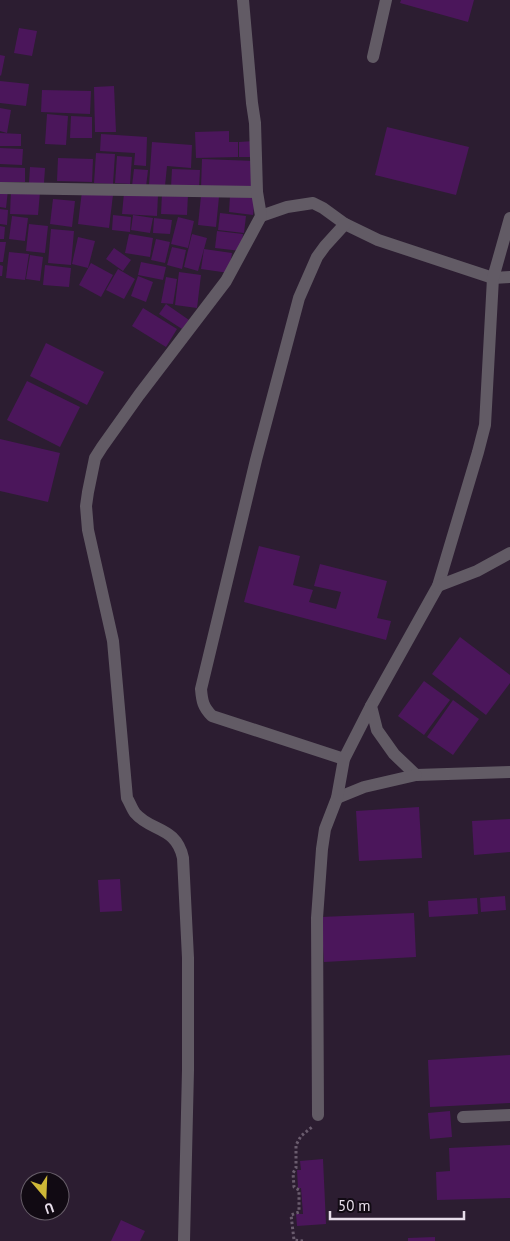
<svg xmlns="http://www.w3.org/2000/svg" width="510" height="1241" viewBox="0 0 510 1241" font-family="'PT Sans',sans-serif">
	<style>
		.building { fill: #4b165b }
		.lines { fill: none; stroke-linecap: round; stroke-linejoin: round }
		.path { stroke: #6a5c6e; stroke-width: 3; stroke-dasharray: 2.5 2.5; stroke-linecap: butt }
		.minor { stroke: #625b65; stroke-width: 12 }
	</style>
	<rect width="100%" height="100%" fill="#2c1d31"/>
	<g class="building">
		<path d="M401 0H474L468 22 400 3Z"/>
		<path d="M19 28 37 31 32 56 14 53Z"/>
		<path d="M0 55 5 56 1 76 0 75Z"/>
		<path d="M0 81 29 84 26 106 0 103Z"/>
		<path d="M114 86 116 132H95L94 87Z"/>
		<path d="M42 90 91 91 90 114 41 112Z"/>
		<path d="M0 108 11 110 7 133 0 131Z"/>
		<path d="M47 114 68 116 66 145 45 144Z"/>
		<path d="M71 116 92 117V138H70Z"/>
		<path d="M387 127 469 147 456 195 375 175Z"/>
		<path d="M229 131V142H238V157L196 158 195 132Z"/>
		<path d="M0 133 21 134V146H0Z"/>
		<path d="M101 134 147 137 146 166 134 165 135 153 100 151Z"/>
		<path d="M254 141V157H239V142Z"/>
		<path d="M152 142 192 145 191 168 167 166 165 186 149 185Z"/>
		<path d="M0 148 23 149 22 165 0 164Z"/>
		<path d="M96 153 115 154 113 184 94 183Z"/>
		<path d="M117 156 132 157 130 184 115 183Z"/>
		<path d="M58 158 93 159 92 182 57 181Z"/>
		<path d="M202 159 255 161 254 188H201Z"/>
		<path d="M0 167 25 168V182H0Z"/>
		<path d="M30 167 45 168 44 183H29Z"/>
		<path d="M134 169 148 170 146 187 132 186Z"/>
		<path d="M172 169 200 170 199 188 171 187Z"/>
		<path d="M0 190H8L6 208 0 207Z"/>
		<path d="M11 190 40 192 38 215 10 214Z"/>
		<path d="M82 191 113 195 109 228 78 224Z"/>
		<path d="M124 193 158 195 157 216 122 214Z"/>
		<path d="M162 193 188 194 187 215 161 214Z"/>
		<path d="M201 196 219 197 216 227 198 225Z"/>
		<path d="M230 196 255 198 253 215 229 212Z"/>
		<path d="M53 199 75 201 72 227 50 224Z"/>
		<path d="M0 209 8 210 7 225 0 224Z"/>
		<path d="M220 213 246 216 244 233 218 230Z"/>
		<path d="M113 215 131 217 130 232 112 230Z"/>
		<path d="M133 215 153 218 150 233 131 230Z"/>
		<path d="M12 216 28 218 25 241 9 239Z"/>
		<path d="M178 217 194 221 188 248 171 244Z"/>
		<path d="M154 218 172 220 170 234 153 233Z"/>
		<path d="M29 224 48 226 45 253 26 251Z"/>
		<path d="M0 226 5 227 4 239H0Z"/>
		<path d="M51 229 74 231 71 265 48 263Z"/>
		<path d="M217 231 243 234 241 251 215 248Z"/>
		<path d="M129 234 153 238 150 257 125 253Z"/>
		<path d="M192 234 207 238 198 271 184 267Z"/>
		<path d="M78 237 95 241 88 268 72 264Z"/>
		<path d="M156 239 170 242 165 263 151 260Z"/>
		<path d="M0 242H6L3 262H0Z"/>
		<path d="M172 247 186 250 182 269 167 265Z"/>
		<path d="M114 248 131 260 123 271 106 259Z"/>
		<path d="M204 249 232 253 229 273 201 269Z"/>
		<path d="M9 252 29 254 25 280 6 278Z"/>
		<path d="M30 255 43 257 40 281 26 279Z"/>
		<path d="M141 262 166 267 163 280 138 275Z"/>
		<path d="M91 263 113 275 101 297 79 285Z"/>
		<path d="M0 265 3 266 2 276H0Z"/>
		<path d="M45 265 71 268 69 287 43 285Z"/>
		<path d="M118 269 135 279 124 299 106 290Z"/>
		<path d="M179 272 201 275 197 308 175 305Z"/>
		<path d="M138 276 153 282 146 302 131 296Z"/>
		<path d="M166 277 177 279 173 304 161 303Z"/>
		<path d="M166 304 189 320 182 329 159 314Z"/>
		<path d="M143 308 177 329 166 347 132 326Z"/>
		<path d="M46 343 104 372 87 405 30 376Z"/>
		<path d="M27 381 80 407 60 447 7 420Z"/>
		<path d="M0 439 60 453 48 502 0 491Z"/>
		<path d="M259 546 300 556 293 585 313 590 309 602 336 609 341 592 314 586 320 564 387 581 377 618 391 621 386 640 244 602Z"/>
		<path d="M460 637 510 675V683L486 715 432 674Z"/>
		<path d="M424 681 450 700 424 735 398 716Z"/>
		<path d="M453 700 479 719 453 755 427 737Z"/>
		<path d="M419 807 422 858 359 861 356 811Z"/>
		<path d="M510 819V852L474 855 472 821Z"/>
		<path d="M120 879 122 911 100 912 98 880Z"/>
		<path d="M505 896 506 910 481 912 480 898Z"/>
		<path d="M477 898 478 914 429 917 428 901Z"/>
		<path d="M414 913 416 957 324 962 321 917Z"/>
		<path d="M510 1055V1103L430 1107 428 1060Z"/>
		<path d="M450 1111 452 1137 430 1139 428 1113Z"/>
		<path d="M510 1145V1198L437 1200 436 1172 450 1171 449 1148Z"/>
		<path d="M323 1159 326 1224 297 1226 296 1214H303L301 1188H298L297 1170H301L300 1161Z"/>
		<path d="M121 1220 145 1231 140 1241H111Z"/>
		<path d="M435 1237V1241H408V1238Z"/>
	</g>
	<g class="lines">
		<path class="path" d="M303 1241 294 1240 291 1215 299 1212V1190L294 1187 293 1173 296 1168V1145L301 1136 312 1127"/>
		<g class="minor">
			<path d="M373 57 386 0"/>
			<path d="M0 188 257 192"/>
			<path d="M261 216 287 207 313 203 323 208 345 224 378 240 493 278 510 277"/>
			<path d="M510 218 493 278 485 425 478 452 438 586 371 706 377 730 394 754 416 775 510 772"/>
			<path d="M438 586 477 571 510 553"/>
			<path d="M344 759 212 716C203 707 202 701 201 689L256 460 299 298 317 257 325 246 345 224"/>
			<path d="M337 798 364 787 416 775"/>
			<path d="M318 1115 317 918 322 849 325 829 337 798 344 759 371 706"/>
			<path d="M463 1117 510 1115"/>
			<path d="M184 1241 188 1070V958L183 858C176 826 151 832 135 813 132 809 130 803 127 798L113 641 88 530 86 506 88 492 95 458 102 447 139 395 226 281 261 216 257 192 255 123 252 103 243 0"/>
		</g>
	</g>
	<g transform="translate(45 1196) rotate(161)"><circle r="24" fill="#110a13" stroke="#675e69"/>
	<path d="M0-4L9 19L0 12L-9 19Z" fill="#cfb837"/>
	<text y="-8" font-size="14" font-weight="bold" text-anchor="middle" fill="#e7ddea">U</text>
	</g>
	<path d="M330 1211v8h134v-8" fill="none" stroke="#e7ddea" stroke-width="2.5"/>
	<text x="338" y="1211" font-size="15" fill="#e7ddea" stroke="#110a13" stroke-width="4" paint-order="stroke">50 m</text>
</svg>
